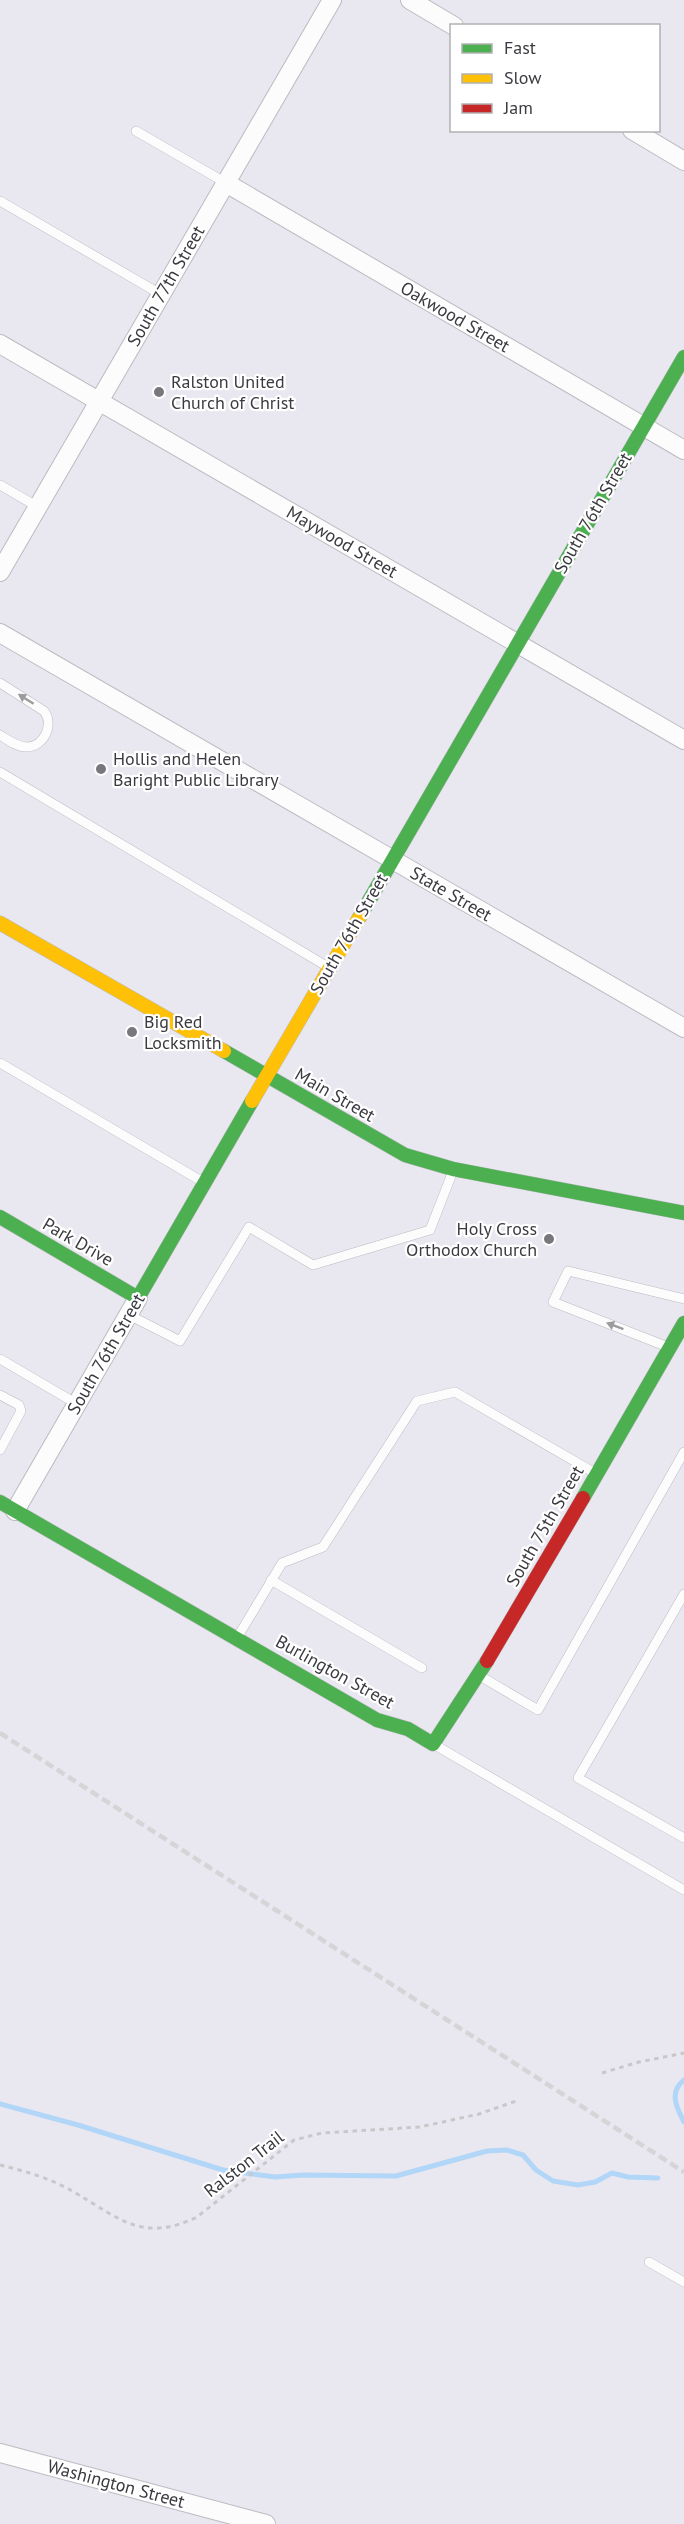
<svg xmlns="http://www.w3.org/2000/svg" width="684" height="2524" viewBox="0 0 684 2524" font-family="'PT Sans',sans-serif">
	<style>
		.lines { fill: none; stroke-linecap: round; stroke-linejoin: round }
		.stream { stroke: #b2d6f7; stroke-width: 5 }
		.lane-casing { stroke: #bbbbc1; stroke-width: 10 }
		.street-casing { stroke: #bbbbc1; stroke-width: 20 }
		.fast-casing { stroke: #bbbbc1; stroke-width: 15 }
		.slow-casing { stroke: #bbbbc1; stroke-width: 15 }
		.jam-casing { stroke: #bbbbc1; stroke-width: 15 }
		.path { stroke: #c8c8cb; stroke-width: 3; stroke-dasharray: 4.5 4.5; stroke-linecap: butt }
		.lane { stroke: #fcfcfd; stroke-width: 9 }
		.street { stroke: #fcfcfd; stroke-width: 18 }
		.fast { stroke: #4caf50; stroke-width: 14 }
		.slow { stroke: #ffc107; stroke-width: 14 }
		.jam { stroke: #c62828; stroke-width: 14 }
		.rail { stroke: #d5d4d6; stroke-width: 4.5; stroke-dasharray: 9 4.5; stroke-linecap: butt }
		.oneway { fill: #9c9b9e }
		.poi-dot { fill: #78777e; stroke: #fff; stroke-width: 2 }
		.labels { text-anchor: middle; stroke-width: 4.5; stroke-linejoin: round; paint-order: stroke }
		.street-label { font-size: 18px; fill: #3b3a40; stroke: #fff }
		.poi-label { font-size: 18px; fill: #3b3a40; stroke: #fff; text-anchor: start }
	</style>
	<rect width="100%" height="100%" fill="#e9e8f0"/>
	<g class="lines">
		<g class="stream">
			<path d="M684 2080C669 2092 676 2107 684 2122"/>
			<path d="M0 2104 78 2125 223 2170 275 2177 303 2175 396 2176 487 2151 507 2150 523 2155 536 2170 553 2181 578 2185 595 2182 612 2173 628 2177 658 2178"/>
		</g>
		<defs>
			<g id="lane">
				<path d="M136 131 226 183"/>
				<path d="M0 201 162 295"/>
				<path d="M0 485 38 507"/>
				<path d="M0 683 44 711C54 724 45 746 27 747 17 747 8 740 0 735"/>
				<path d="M0 772 328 967"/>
				<path d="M0 1063 203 1182"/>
				<path d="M129 1315 180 1341 249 1227 313 1265 430 1230 453 1171"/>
				<path d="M668 1347 553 1302 568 1271 684 1299"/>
				<path d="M0 1359 77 1404"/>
				<path d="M0 1395 19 1405 21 1411 0 1450"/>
				<path d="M271 1580 422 1668"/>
				<path d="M684 1594 578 1778 684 1838"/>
				<path d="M237 1638 282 1563 323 1547 417 1401 455 1392 595 1473"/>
				<path d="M480 1676 538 1710 684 1452"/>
				<path d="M435 1745 684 1890"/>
				<path d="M649 2262 684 2282"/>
			</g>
			<g id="street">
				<path d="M410 0 454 26"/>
				<path d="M632 130 684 161"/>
				<path d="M226 183 684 450"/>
				<path d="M0 344 684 740"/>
				<path d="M0 572 332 0"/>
				<path d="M0 633 684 1028"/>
				<path d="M15 1511 138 1298"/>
				<path d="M0 2453 266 2524"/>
			</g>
			<g id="fast">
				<path d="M359 918 684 357"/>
				<path d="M224 1051 405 1155 453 1169 684 1213"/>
				<path d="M0 1217 138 1298 252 1101"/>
				<path d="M583 1498 684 1323"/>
				<path d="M0 1502 377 1720 408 1729 433 1744 487 1661"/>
			</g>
			<g id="slow">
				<path d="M0 923 224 1051"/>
				<path d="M252 1101 359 918"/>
			</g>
			<path id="jam" d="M487 1661 583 1498"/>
		</defs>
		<use href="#lane" class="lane-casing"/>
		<use href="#street" class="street-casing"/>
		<use href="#fast" class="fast-casing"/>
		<use href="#slow" class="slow-casing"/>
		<use href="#jam" class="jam-casing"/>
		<g class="path">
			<path d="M602 2073 639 2062 684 2053"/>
			<path d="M0 2165C25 2171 52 2179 74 2192 120 2219 143 2243 197 2217L294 2140 322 2133 420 2127 479 2114 519 2100"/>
		</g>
		<use href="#lane" class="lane"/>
		<use href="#street" class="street"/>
		<use href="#fast" class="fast"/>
		<use href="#slow" class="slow"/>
		<use href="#jam" class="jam"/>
		<path class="rail" d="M0 1733 684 2172"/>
	</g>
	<defs><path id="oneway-solid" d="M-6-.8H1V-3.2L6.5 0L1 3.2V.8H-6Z" transform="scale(1.5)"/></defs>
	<g class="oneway">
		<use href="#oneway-solid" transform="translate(26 699) rotate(-148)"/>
		<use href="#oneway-solid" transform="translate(615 1326) rotate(-159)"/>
	</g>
	<g class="poi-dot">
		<circle cx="159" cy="392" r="6"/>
		<circle cx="101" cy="769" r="6"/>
		<circle cx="132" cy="1032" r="6"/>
		<circle cx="549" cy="1239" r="6"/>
	</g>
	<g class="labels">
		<g class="street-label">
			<text transform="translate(166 286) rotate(-60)" y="6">South 77th Street</text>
			<text transform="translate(455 317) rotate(30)" y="6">Oakwood Street</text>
			<text transform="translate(593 513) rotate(-60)" y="6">South 76th Street</text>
			<text transform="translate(342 542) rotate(30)" y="6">Maywood Street</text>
			<text transform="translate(451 894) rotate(30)" y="6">State Street</text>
			<text transform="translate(349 934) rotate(-60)" y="6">South 76th Street</text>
			<text transform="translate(335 1095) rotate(30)" y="6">Main Street</text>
			<text transform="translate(78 1242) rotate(30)" y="6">Park Drive</text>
			<text transform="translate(106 1354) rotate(-60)" y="6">South 76th Street</text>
			<text transform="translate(545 1526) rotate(-60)" y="6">South 75th Street</text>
			<text transform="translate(335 1672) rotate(29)" y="6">Burlington Street</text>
			<text transform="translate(244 2164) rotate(-38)" y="6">Ralston Trail</text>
			<text transform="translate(116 2484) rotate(15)" y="6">Washington Street</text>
		</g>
		<g class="poi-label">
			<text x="171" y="388">Ralston United<tspan x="171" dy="21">Church of Christ</tspan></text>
			<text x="113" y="765">Hollis and Helen<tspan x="113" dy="21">Baright Public Library</tspan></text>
			<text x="144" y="1028">Big Red<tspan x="144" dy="21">Locksmith</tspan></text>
			<text x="537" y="1235" text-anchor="end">Holy Cross<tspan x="537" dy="21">Orthodox Church</tspan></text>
		</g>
	</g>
	<rect x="450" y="24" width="210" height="108" fill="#ffffff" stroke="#b1b0b3" stroke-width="1.5"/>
	<rect x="462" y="44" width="30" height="9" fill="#4caf50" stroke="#b1b0b3" stroke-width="1.5"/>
	<text x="504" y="54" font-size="18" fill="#3b3a40">Fast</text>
	<rect x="462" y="74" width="30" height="9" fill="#ffc107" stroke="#b1b0b3" stroke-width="1.5"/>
	<text x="504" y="84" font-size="18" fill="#3b3a40">Slow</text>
	<rect x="462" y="104" width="30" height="9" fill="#c62828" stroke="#b1b0b3" stroke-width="1.5"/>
	<text x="504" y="114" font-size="18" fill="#3b3a40">Jam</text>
</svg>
